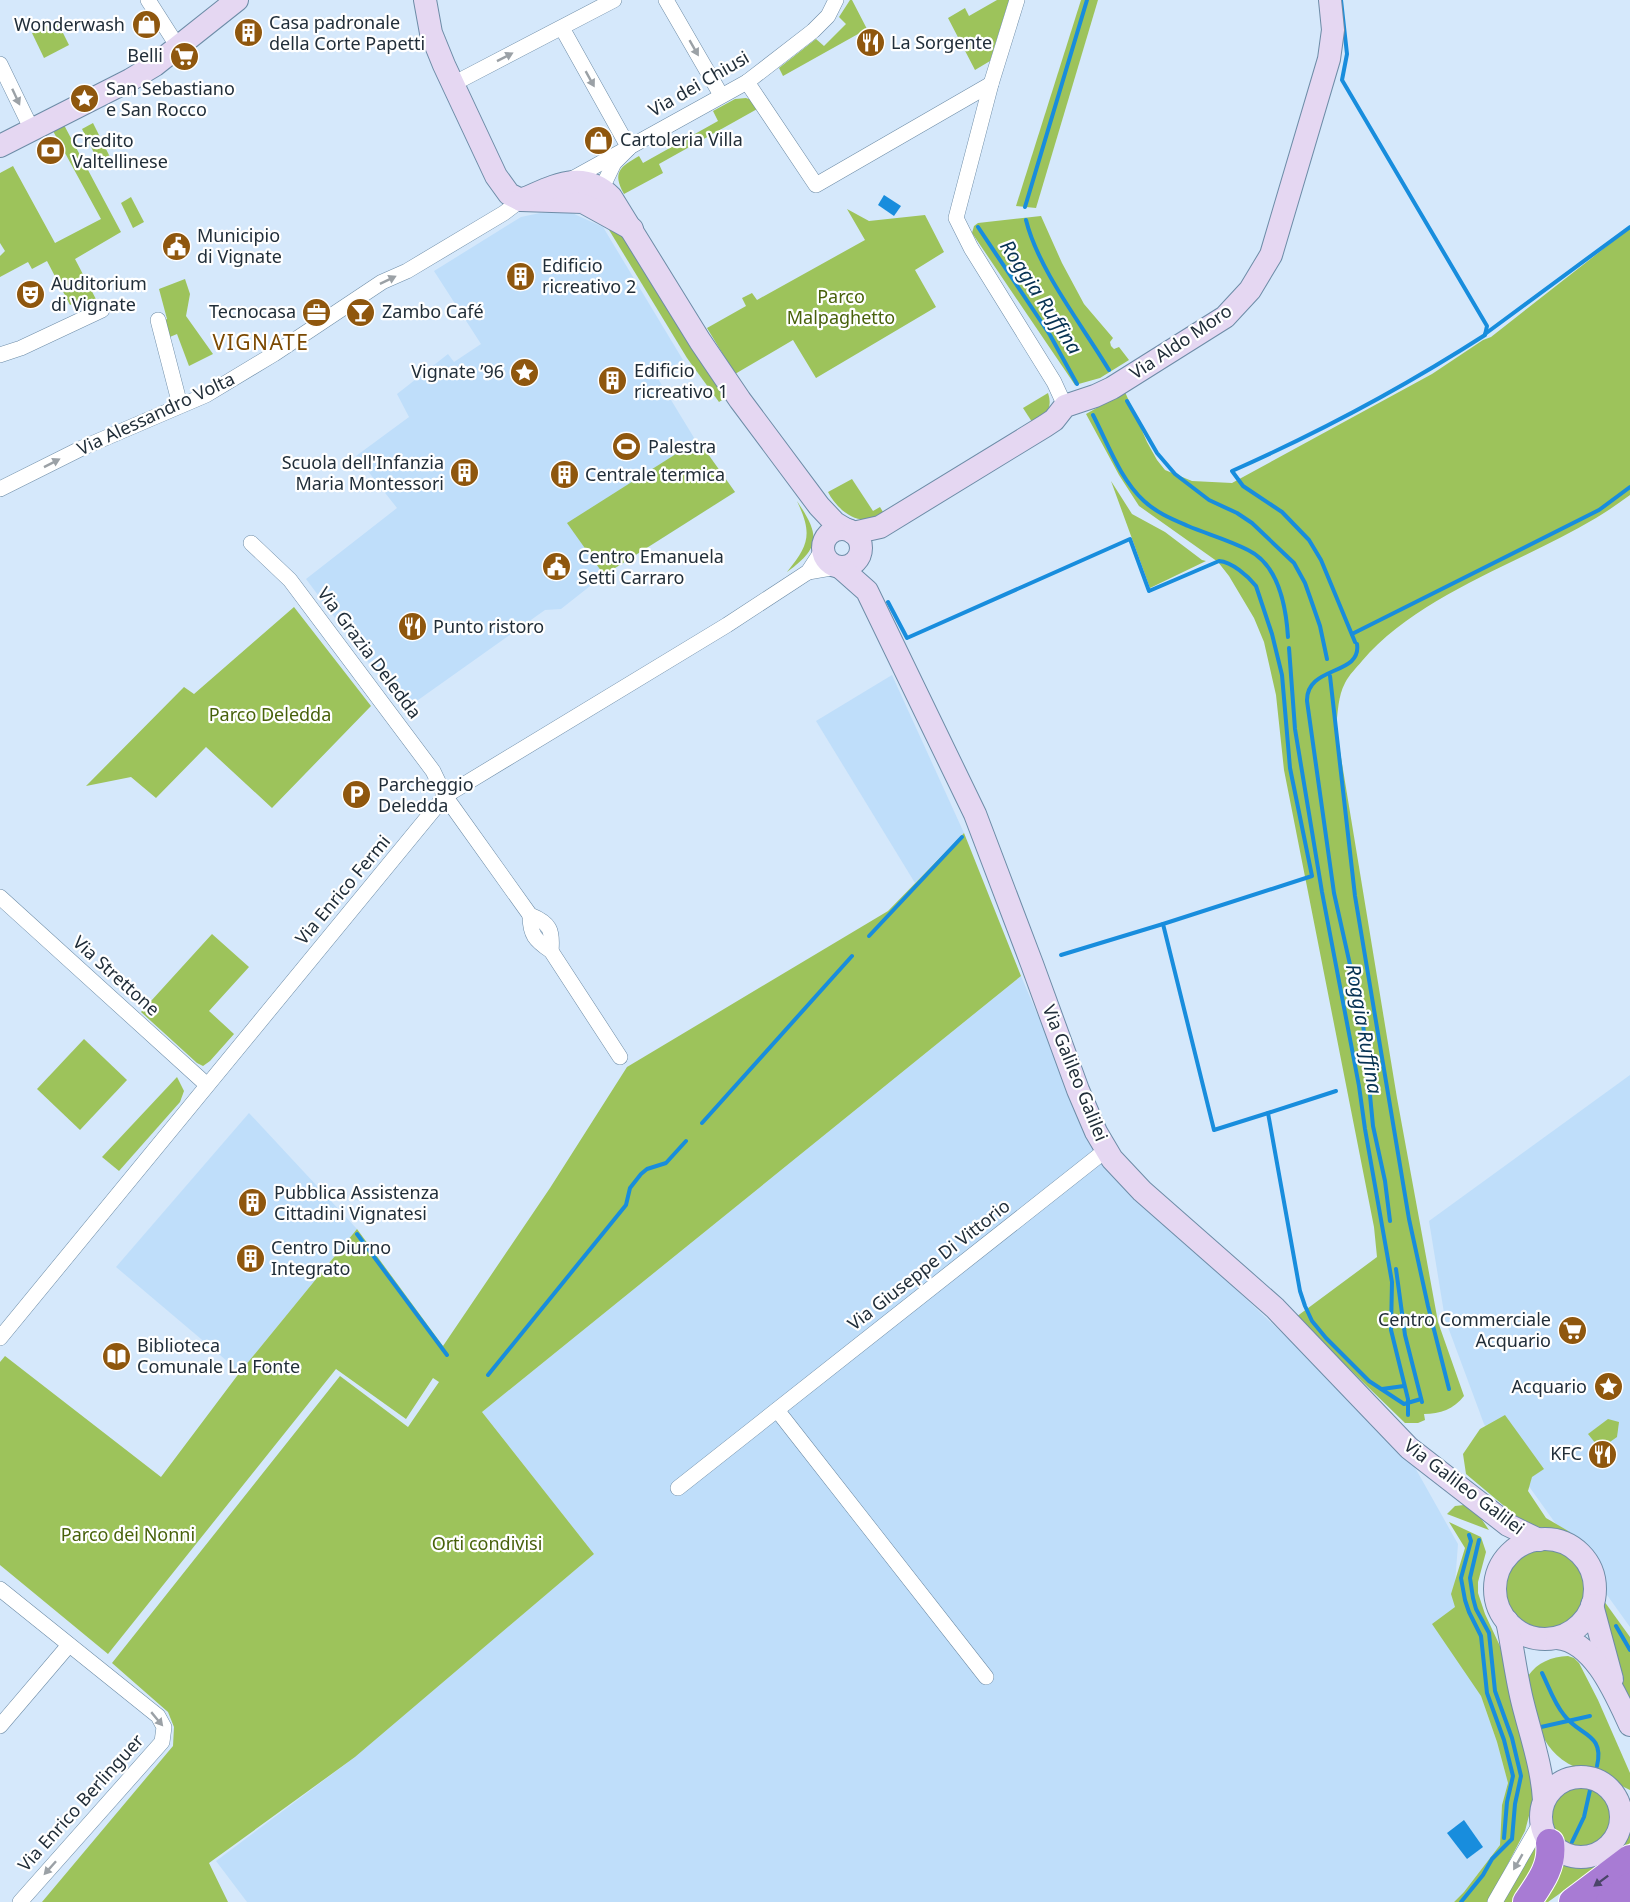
<svg xmlns="http://www.w3.org/2000/svg" width="1630" height="1902" viewBox="0 0 1630 1902" font-family="'Noto Sans',sans-serif">
	<style>
		.built { fill: #bfdefa }
		.green { fill: #9dc35b }
		.water { fill: #188ddd }
		.lines { fill: none; stroke-linecap: round; stroke-linejoin: round }
		.stream { stroke: #188ddd; stroke-width: 4 }
		.street-casing { stroke: #6d8ca7; stroke-width: 16 }
		.secondary-casing { stroke: #6d8ca7; stroke-width: 24 }
		.highway-casing { stroke: #fff; stroke-width: 30 }
		.street { stroke: #fff; stroke-width: 15 }
		.secondary { stroke: #e5d7f2; stroke-width: 22 }
		.highway { stroke: #a87bd4; stroke-width: 28 }
		.oneway { fill: #9ba1a6 }
		.oneway2 { fill: #4a4568 }
		.labels { text-anchor: middle; stroke-width: 4.5; stroke-linejoin: round; paint-order: stroke }
		.poi-label { font-size: 18px; fill: #212e39; stroke: #fff; text-anchor: start }
		.street-label { font-size: 18px; fill: #212e39; stroke: #fff }
		.park-label { font-size: 18px; fill: #47610b; stroke: #fff }
		.water-label { font-size: 20px; font-style: italic; fill: #063252; stroke: #fff }
		.quarter-label { font-size: 21px; letter-spacing: 1.5px; fill: #7b4902; stroke: #fff }
	</style>
	<rect width="100%" height="100%" fill="#d5e8fb"/>
	<g class="built">
		<path d="M540 213H572L603 227 683 360 657 377 696 441 698 440 735 492 604 575 561 609 545 610 404 710 306 579 397 508 356 456 409 417 397 394 448 354 454 362 481 344 434 271 521 217Z"/>
		<path d="M892 675 964 833 915 883 816 721Z"/>
		<path d="M1021 976 1100 1161 1404 1448 1458 1544 1455 1584 1481 1696 1497 1742 1508 1783 1502 1805 1500 1845 1464 1892 1454 1902H247L216 1861 355 1757 594 1554 482 1412Z"/>
		<path d="M1630 1075V1627L1484 1424 1445 1319 1429 1221Z"/>
		<path d="M249 1113 357 1229 240 1372 116 1267Z"/>
	</g>
	<g class="green">
		<path d="M850 0H852L867 29 783 76 779 68 816 39 824 46 846 24 839 17Z"/>
		<path d="M997 0H1009L990 61 975 70 948 18 965 8 969 16Z"/>
		<path d="M1081 0H1098L1036 208 1016 206Z"/>
		<path d="M57 21 69 45 44 58 32 33Z"/>
		<path d="M746 98 754 101 759 108 659 164 663 173 624 194C612 172 620 167 639 156L643 163 718 121 713 111 735 99Z"/>
		<path d="M93 123 112 161 101 167 82 129Z"/>
		<path d="M64 125 121 232 75 259 99 305 86 312 80 300 70 305 47 261 32 269 28 262 0 277V256L5 251 0 243V173L13 166 55 243 101 219 53 131Z"/>
		<path d="M131 197 144 222 133 228 121 203Z"/>
		<path d="M847 209 869 221 925 215 944 252 915 270 936 307 816 378 793 340 735 374 707 328 746 306 742 298 752 293 757 300 865 240Z"/>
		<path d="M1041 216 1062 263 1084 304 1113 338 1110 342 1111 346 1114 349 1119 347 1129 360 1100 378 1075 385 972 233 974 226 978 223Z"/>
		<path d="M606 225 622 234 730 395 719 402 687 358Z"/>
		<path d="M1630 228V495C1619 503 1608 511 1596 518 1521 563 1419 594 1362 661 1356 668 1349 675 1345 683 1338 696 1338 712 1336 727L1397 1098 1438 1322 1464 1396C1454 1409 1440 1414 1424 1414L1425 1420 1418 1423H1405L1296 1317 1377 1257 1374 1227 1284 770 1276 695 1264 642 1254 618 1229 576 1218 562 1139 506 1119 475 1086 414 1125 392 1147 442 1157 460 1165 470 1192 481 1232 483 1432 374 1483 340 1491 337Z"/>
		<path d="M185 279 190 294 186 316 213 354 189 366 177 334 165 339 161 322 167 319 159 289Z"/>
		<path d="M1048 393C1053 408 1046 416 1034 425L1023 408Z"/>
		<path d="M698 440 735 492 604 575 567 523Z"/>
		<path d="M852 479 873 511 880 507 883 512C879 514 874 517 870 519 852 523 835 506 828 492Z"/>
		<path d="M1111 481 1132 514 1165 532 1202 560 1206 561 1150 588Z"/>
		<path d="M797 501C819 534 822 547 787 572 810 544 812 533 797 501Z"/>
		<path d="M294 607 371 706 272 808 206 747 156 798 131 777 86 786 184 687 194 694Z"/>
		<path d="M964 833 1021 976 482 1412 594 1554 355 1757 209 1863 228 1902H42L173 1746 174 1727 168 1712 112 1663 340 1376 408 1427 439 1382 433 1378 406 1419 336 1369 108 1654 0 1565V1362L5 1356 161 1477 240 1372 357 1229 443 1346 550 1188 627 1067 888 911Z"/>
		<path d="M212 934 249 967 209 1011 234 1034 210 1061 203 1066 197 1063 141 1012Z"/>
		<path d="M84 1039 127 1080 80 1130 37 1089Z"/>
		<path d="M177 1077 184 1091 180 1102 119 1171 102 1157Z"/>
		<path d="M1505 1415 1544 1469 1532 1477 1528 1491 1546 1518 1570 1532 1527 1525 1466 1474 1463 1454 1480 1429Z"/>
		<path d="M1608 1419 1619 1422 1617 1437 1600 1449 1588 1434Z"/>
		<path d="M1464 1505 1478 1514 1489 1530 1447 1514 1455 1506Z"/>
		<path d="M1449 1522 1481 1537 1486 1552 1478 1582V1593L1485 1614 1506 1659 1536 1789 1525 1831 1488 1902H1454L1464 1892 1500 1845 1502 1805 1508 1783 1497 1742 1481 1696 1432 1624 1455 1607 1451 1594 1465 1548Z"/>
		<circle cx="1545" cy="1590" r="41"/>
		<path d="M1604 1601 1630 1637V1709L1621 1692 1602 1613Z"/>
		<path d="M1568 1656 1574 1658 1579 1663 1598 1700 1630 1773V1790C1618 1785 1609 1777 1597 1772 1590 1770 1582 1770 1575 1767 1536 1749 1535 1712 1528 1676 1538 1662 1551 1657 1568 1656Z"/>
		<circle cx="1581" cy="1817" r="30"/>
		<path d="M1630 1831V1843L1548 1902H1530L1555 1860C1601 1867 1599 1863 1630 1831Z"/>
		<path d="M1537 1841 1540 1849 1517 1902H1503Z"/>
	</g>
	<g class="water">
		<path d="M884 195 901 206 894 216 878 205Z"/>
		<path d="M1464 1820 1483 1847 1467 1859 1447 1833Z"/>
	</g>
	<g class="lines">
		<g class="stream">
			<path d="M1341 0 1347 54 1342 80 1487 326 1485 335C1404 387 1320 432 1232 471L1243 486 1282 512 1309 540 1321 560 1355 642"/>
			<path d="M1025 207 1087 0"/>
			<path d="M1026 220C1038 269 1082 325 1109 370"/>
			<path d="M978 227 1050 335 1077 384"/>
			<path d="M1485 334 1630 227"/>
			<path d="M1127 401 1157 453 1175 474 1209 500 1237 513 1252 523 1294 563 1305 583 1311 600 1320 626 1327 659"/>
			<path d="M1093 415C1108 444 1120 479 1144 501 1157 513 1172 519 1188 526 1207 534 1229 540 1248 550 1279 565 1286 606 1288 637"/>
			<path d="M888 602 907 638 1130 539 1149 591 1219 561C1232 562 1248 576 1256 586L1272 634 1282 675 1290 768 1312 876 1163 924 1214 1130 1268 1113 1300 1291 1305 1306 1312 1321 1326 1338 1369 1381 1404 1404 1421 1399"/>
			<path d="M1352 634 1599 510 1630 487"/>
			<path d="M1357 644C1362 676 1306 665 1307 701L1334 893 1363 1023 1373 1126 1385 1181 1390 1221"/>
			<path d="M1289 648 1295 729 1322 892 1359 1086 1365 1129 1392 1282 1391 1330 1408 1399V1415"/>
			<path d="M1330 676 1355 896 1409 1219 1428 1306 1449 1389"/>
			<path d="M869 936 962 837"/>
			<path d="M1061 955 1163 924"/>
			<path d="M1268 1113 1336 1091"/>
			<path d="M702 1123 852 956"/>
			<path d="M357 1234 447 1355"/>
			<path d="M1396 1269 1405 1335 1422 1402"/>
			<path d="M488 1375 626 1205 630 1188 641 1174 647 1169 666 1163 686 1141"/>
			<path d="M1382 1389 1404 1386"/>
			<path d="M1469 1535 1471 1541 1461 1578 1465 1600 1469 1612 1481 1636 1487 1693 1504 1740 1513 1776 1507 1802 1504 1838"/>
			<path d="M1616 1626 1630 1650"/>
			<path d="M1542 1673C1549 1687 1554 1703 1564 1715 1579 1736 1605 1733 1597 1766"/>
			<path d="M1541 1727 1590 1716"/>
			<path d="M1572 1842 1584 1817 1590 1790"/>
			<path d="M1461 1902 1483 1875 1492 1859 1512 1839 1515 1804 1521 1776 1512 1738 1495 1691 1489 1633 1476 1609 1473 1598 1470 1578 1479 1540"/>
		</g>
		<defs>
			<g id="street">
				<path d="M148 0 178 47"/>
				<path d="M666 0 721 95"/>
				<path d="M1017 0 991 84 956 218 971 248 1054 382 1065 406"/>
				<path d="M562 28 629 148"/>
				<path d="M0 64 32 130"/>
				<path d="M747 82 816 185 991 84"/>
				<path d="M453 84 614 0"/>
				<path d="M571 183 570 180 747 82 813 31 828 16 836 0"/>
				<path d="M596 194 602 188 614 163 629 148"/>
				<path d="M158 320 180 405"/>
				<path d="M0 355 21 348 102 310"/>
				<path d="M0 489 82 448 206 395 274 354 382 282 407 271 504 213 521 200"/>
				<path d="M251 543 290 580 433 771 445 796 530 915C550 923 553 930 551 951"/>
				<path d="M808 572 837 567"/>
				<path d="M0 897 207 1085"/>
				<path d="M530 915C530 935 535 940 551 951L620 1057"/>
				<path d="M0 1338 445 796 727 625 808 572 823 549"/>
				<path d="M777 1410 986 1677"/>
				<path d="M678 1488 1106 1150"/>
				<path d="M0 1589 158 1716 164 1727 162 1742 20 1902"/>
				<path d="M0 1726 69 1645"/>
				<path d="M1495 1902 1541 1822"/>
			</g>
			<g id="secondary">
				<path d="M425 0 431 33 444 65 496 176 509 194 521 200 583 202 632 229"/>
				<path d="M0 146 130 80 155 65 237 0"/>
				<path d="M521 200C553 187 582 168 611 197L700 341 740 400 819 506 835 523 845 529"/>
				<circle cx="842" cy="548" r="19"/>
				<path d="M853 533 880 527 1045 426 1054 420 1065 406 1095 396 1112 388 1225 317 1250 290 1271 255 1329 59 1333 30 1330 0"/>
				<path d="M841 568 867 591 975 814 1032 964 1078 1090 1096 1132 1112 1159 1142 1191 1275 1308 1409 1448 1508 1525 1539 1540"/>
				<circle cx="1545" cy="1589" r="50"/>
				<path d="M1592 1605 1612 1679"/>
				<path d="M1507 1621C1513 1648 1516 1677 1523 1704 1531 1736 1542 1767 1544 1800"/>
				<path d="M1557 1638C1594 1641 1616 1695 1630 1725"/>
				<circle cx="1581" cy="1817" r="40"/>
			</g>
			<g id="highway">
				<path d="M1527 1902C1540 1883 1553 1866 1550 1843"/>
				<path d="M1573 1902 1630 1859"/>
				<path d="M1610 1902 1630 1887"/>
			</g>
		</defs>
		<use href="#street" class="street-casing"/>
		<use href="#secondary" class="secondary-casing"/>
		<use href="#highway" class="highway-casing"/>
		<use href="#street" class="street"/>
		<use href="#secondary" class="secondary"/>
		<use href="#highway" class="highway"/>
	</g>
	<defs><path id="oneway-solid" d="M-6-.8H1V-3.2L6.5 0L1 3.2V.8H-6Z" transform="scale(1.5)"/></defs>
	<g class="oneway">
		<use href="#oneway-solid" transform="translate(694 48) rotate(60)"/>
		<use href="#oneway-solid" transform="translate(505 57) rotate(-27)"/>
		<use href="#oneway-solid" transform="translate(590 79) rotate(61)"/>
		<use href="#oneway-solid" transform="translate(16 97) rotate(65)"/>
		<use href="#oneway-solid" transform="translate(388 280) rotate(-26)"/>
		<use href="#oneway-solid" transform="translate(52 463) rotate(-27)"/>
		<use href="#oneway-solid" transform="translate(157 1719) rotate(50)"/>
		<use href="#oneway-solid" transform="translate(1518 1862) rotate(120)"/>
		<use href="#oneway-solid" transform="translate(50 1868) rotate(132)"/>
	</g>
	<use class="oneway2" href="#oneway-solid" transform="translate(1601 1881) rotate(143)"/>
	<defs>
		<symbol id="shop-disc" viewBox="-11 -11 22 22"><circle r="9.5" fill="#8f570e" stroke="#fff"/><path d="M-5-2.5h2.3a2.7 3.5 0 0 1 5.4 0H5L5.5 6h-11ZM-1.5-2.5h3a1.5 2.3 0 0 0-3 0Z" fill="#fff"/></symbol>
		<symbol id="building-disc" viewBox="-11 -11 22 22"><circle r="9.5" fill="#8f570e" stroke="#fff"/><path d="M-4-6H4V6H1V3H-1V6H-4ZM-2.5-4.3h1.7v1.8h-1.7ZM.8-4.3h1.7v1.8H.8ZM-2.5-1h1.7V.8h-1.7ZM.8-1h1.7V.8H.8Z" fill="#fff"/></symbol>
		<symbol id="restaurant-disc" viewBox="-11 -11 22 22"><circle r="9.5" fill="#8f570e" stroke="#fff"/><path d="M-5-6h1v4h1v-4h1v4h1v-4h1v5L-1.5 .5V6h-2V.5L-5-1ZM5-6V6H3V1.5H1.5Q1.5-4 5-6Z" fill="#fff"/></symbol>
		<symbol id="supermarket-disc" viewBox="-11 -11 22 22"><circle r="9.5" fill="#8f570e" stroke="#fff"/><path d="M-6-5.5h2.5l.6 2H6L4.5 2H-2.5L-4.4-4H-6ZM-1.5 3.2a1.3 1.3 0 1 0 .1 0ZM3 3.2a1.3 1.3 0 1 0 .1 0Z" fill="#fff"/></symbol>
		<symbol id="sight-disc" viewBox="-11 -11 22 22"><circle r="9.5" fill="#8f570e" stroke="#fff"/><path d="M0-6L1.8-2.2L6-1.7L2.9 1.2L3.7 5.4L0 3.3L-3.7 5.4L-2.9 1.2L-6-1.7L-1.8-2.2Z" fill="#fff"/></symbol>
		<symbol id="bank-disc" viewBox="-11 -11 22 22"><circle r="9.5" fill="#8f570e" stroke="#fff"/><path d="M-6-4H6V4H-6ZM0-2.3a2.3 2.3 0 1 0 0 4.6a2.3 2.3 0 1 0 0-4.6Z" fill="#fff"/></symbol>
		<symbol id="civic-disc" viewBox="-11 -11 22 22"><circle r="9.5" fill="#8f570e" stroke="#fff"/><path d="M-.6-6.5H3V-4.5H.6V-3L4-1V1h2V6H-6V1h2V-1L-.6-3ZM-1.2 2.5V6h2.4V2.5Z" fill="#fff"/></symbol>
		<symbol id="theatre-disc" viewBox="-11 -11 22 22"><circle r="9.5" fill="#8f570e" stroke="#fff"/><path d="M-5-5.5Q0-4 5-5.5V0Q5 5 0 6Q-5 5-5 0ZM-3.3-2.5H-1v1.5H-3.3ZM1-2.5H3.3v1.5H1ZM-2.8 1Q0 5.5 2.8 1Z" fill="#fff"/></symbol>
		<symbol id="office-disc" viewBox="-11 -11 22 22"><circle r="9.5" fill="#8f570e" stroke="#fff"/><path d="M-6-3h4V-5.5h4V-3h4V5H-6ZM-1-4.5V-3h2v-1.5ZM-6 0V1H6V0Z" fill="#fff"/></symbol>
		<symbol id="bar-disc" viewBox="-11 -11 22 22"><circle r="9.5" fill="#8f570e" stroke="#fff"/><path d="M-6-5H6L.8 .8V4.5H3.5V6h-7V4.5H-.8V.8Z" fill="#fff"/></symbol>
		<symbol id="stadium-disc" viewBox="-11 -11 22 22"><circle r="9.5" fill="#8f570e" stroke="#fff"/><path d="M0-5a6.5 5 0 1 0 0 10a6.5 5 0 1 0 0-10ZM-3.5-1.8h7v3.6h-7Z" fill="#fff"/></symbol>
		<symbol id="parking-disc" viewBox="-11 -11 22 22"><circle r="9.5" fill="#8f570e" stroke="#fff"/><path d="M-3.5-5.5H1a3.5 3.5 0 0 1 0 7H-1V5.5H-3.5ZM-1-3.4V-.6H.8a1.4 1.4 0 0 0 0-2.8Z" fill="#fff"/></symbol>
		<symbol id="library-disc" viewBox="-11 -11 22 22"><circle r="9.5" fill="#8f570e" stroke="#fff"/><path d="M-6-4Q-3-5.5-.7-3.5V5Q-3 3-6 4ZM6-4Q3-5.5 .7-3.5V5Q3 3 6 4Z" fill="#fff"/></symbol>
	</defs>
	<g fill-rule="evenodd">
		<use href="#shop-disc" x="130" y="8" width="33" height="33"/>
		<use href="#building-disc" x="232" y="16" width="33" height="33"/>
		<use href="#restaurant-disc" x="854" y="26" width="33" height="33"/>
		<use href="#supermarket-disc" x="168" y="40" width="33" height="33"/>
		<use href="#sight-disc" x="68" y="82" width="33" height="33"/>
		<use href="#shop-disc" x="582" y="124" width="33" height="33"/>
		<use href="#bank-disc" x="34" y="134" width="33" height="33"/>
		<use href="#civic-disc" x="160" y="230" width="33" height="33"/>
		<use href="#building-disc" x="504" y="260" width="33" height="33"/>
		<use href="#theatre-disc" x="14" y="278" width="33" height="33"/>
		<use href="#office-disc" x="300" y="296" width="33" height="33"/>
		<use href="#bar-disc" x="344" y="296" width="33" height="33"/>
		<use href="#sight-disc" x="508" y="356" width="33" height="33"/>
		<use href="#building-disc" x="596" y="364" width="33" height="33"/>
		<use href="#stadium-disc" x="610" y="430" width="33" height="33"/>
		<use href="#building-disc" x="448" y="456" width="33" height="33"/>
		<use href="#building-disc" x="548" y="458" width="33" height="33"/>
		<use href="#civic-disc" x="540" y="550" width="33" height="33"/>
		<use href="#restaurant-disc" x="396" y="610" width="33" height="33"/>
		<use href="#parking-disc" x="340" y="778" width="33" height="33"/>
		<use href="#building-disc" x="236" y="1186" width="33" height="33"/>
		<use href="#building-disc" x="234" y="1242" width="33" height="33"/>
		<use href="#supermarket-disc" x="1556" y="1314" width="33" height="33"/>
		<use href="#library-disc" x="100" y="1340" width="33" height="33"/>
		<use href="#sight-disc" x="1592" y="1370" width="33" height="33"/>
		<use href="#restaurant-disc" x="1586" y="1438" width="33" height="33"/>
	</g>
	<g class="labels">
		<g class="poi-label">
			<text x="269" y="29">Casa padronale<tspan x="269" dy="21">della Corte Papetti</tspan></text>
			<text x="125" y="31" text-anchor="end">Wonderwash</text>
			<text x="891" y="49">La Sorgente</text>
			<text x="163" y="62" text-anchor="end">Belli</text>
			<text x="106" y="95">San Sebastiano<tspan x="106" dy="21">e San Rocco</tspan></text>
			<text x="620" y="146">Cartoleria Villa</text>
			<text x="72" y="147">Credito<tspan x="72" dy="21">Valtellinese</tspan></text>
			<text x="197" y="242">Municipio<tspan x="197" dy="21">di Vignate</tspan></text>
			<text x="542" y="272">Edificio<tspan x="542" dy="21">ricreativo 2</tspan></text>
			<text x="51" y="290">Auditorium<tspan x="51" dy="21">di Vignate</tspan></text>
			<text x="296" y="318" text-anchor="end">Tecnocasa</text>
			<text x="382" y="318">Zambo Café</text>
			<text x="634" y="377">Edificio<tspan x="634" dy="21">ricreativo 1</tspan></text>
			<text x="504" y="378" text-anchor="end">Vignate ’96</text>
			<text x="648" y="453">Palestra</text>
			<text x="444" y="469" text-anchor="end">Scuola dell'Infanzia<tspan x="444" dy="21">Maria Montessori</tspan></text>
			<text x="585" y="481">Centrale termica</text>
			<text x="578" y="563">Centro Emanuela<tspan x="578" dy="21">Setti Carraro</tspan></text>
			<text x="433" y="633">Punto ristoro</text>
			<text x="378" y="791">Parcheggio<tspan x="378" dy="21">Deledda</tspan></text>
			<text x="274" y="1199">Pubblica Assistenza<tspan x="274" dy="21">Cittadini Vignatesi</tspan></text>
			<text x="271" y="1254">Centro Diurno<tspan x="271" dy="21">Integrato</tspan></text>
			<text x="1551" y="1326" text-anchor="end">Centro Commerciale<tspan x="1551" dy="21">Acquario</tspan></text>
			<text x="137" y="1352">Biblioteca<tspan x="137" dy="21">Comunale La Fonte</tspan></text>
			<text x="1587" y="1393" text-anchor="end">Acquario</text>
			<text x="1582" y="1460" text-anchor="end">KFC</text>
		</g>
		<g class="street-label">
			<text transform="translate(699 84) rotate(-30)" y="6">Via dei Chiusi</text>
			<text transform="translate(1181 342) rotate(-34)" y="6">Via Aldo Moro</text>
			<text transform="translate(156 414) rotate(-25)" y="6">Via Alessandro Volta</text>
			<text transform="translate(369 653) rotate(53)" y="6">Via Grazia Deledda</text>
			<text transform="translate(343 890) rotate(-50)" y="6">Via Enrico Fermi</text>
			<text transform="translate(116 976) rotate(42)" y="6">Via Strettone</text>
			<text transform="translate(1075 1073) rotate(68)" y="6">Via Galileo Galilei</text>
			<text transform="translate(929 1265) rotate(-38)" y="6">Via Giuseppe Di Vittorio</text>
			<text transform="translate(1464 1487) rotate(37)" y="6">Via Galileo Galilei</text>
			<text transform="translate(81 1803) rotate(-48)" y="6">Via Enrico Berlinguer</text>
		</g>
		<g class="park-label">
			<text x="841" y="303">Parco<tspan x="841" dy="21">Malpaghetto</tspan></text>
			<text x="270" y="721">Parco Deledda</text>
			<text x="128" y="1541">Parco dei Nonni</text>
			<text x="487" y="1550">Orti condivisi</text>
		</g>
		<g class="water-label">
			<text transform="translate(1041 297) rotate(57)" y="7">Roggia Ruffina</text>
			<text transform="translate(1364 1029) rotate(80)" y="7">Roggia Ruffina</text>
		</g>
		<g class="quarter-label">
			<text x="261" y="350">VIGNATE</text>
		</g>
	</g>
</svg>
